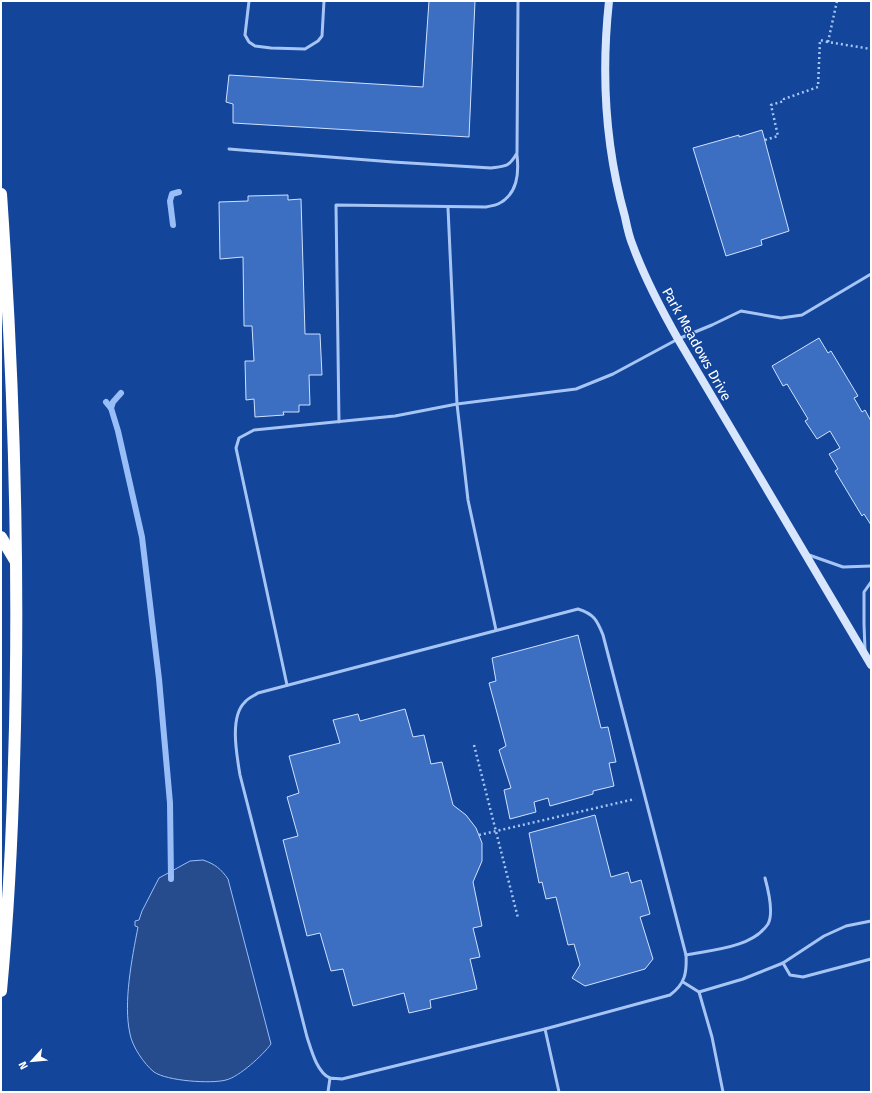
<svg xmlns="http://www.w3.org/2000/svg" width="872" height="1093" viewBox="0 0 872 1093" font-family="'Fira Sans',sans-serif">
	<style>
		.water { fill: #264c8d; stroke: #99bef7 }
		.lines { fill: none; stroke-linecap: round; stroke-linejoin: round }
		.stream { stroke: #99bef7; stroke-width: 6 }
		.building { fill: #3c6fc2; stroke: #cfe1fd }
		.path { stroke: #a7c5f4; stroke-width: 2.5; stroke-dasharray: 2 3; stroke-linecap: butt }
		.lane { stroke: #a7c5f4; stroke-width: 3 }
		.secondary { stroke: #d7e5fd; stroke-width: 8 }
		.highway { stroke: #fff; stroke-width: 12 }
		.labels { text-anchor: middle; stroke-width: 3; stroke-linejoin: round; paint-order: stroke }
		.street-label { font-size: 14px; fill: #fff; stroke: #13459b }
	</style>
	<rect width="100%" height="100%" fill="#13459b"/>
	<path class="water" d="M203 860C215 864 221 869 228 879L271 1044C263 1055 239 1077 226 1080 211 1084 167 1081 154 1072 144 1064 132 1046 130 1034 123 1003 132 958 138 927L135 926V921L139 920 142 911 159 878 190 861Z"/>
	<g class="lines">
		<g class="stream">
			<path d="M173 225 170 201 172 194 179 192"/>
			<path d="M106 402 111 408 118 431 142 537 159 679 170 803 171 879"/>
			<path d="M111 408 113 402 121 393"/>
		</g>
	</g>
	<g class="building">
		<path d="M429 1H475L469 137 233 123V104L226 102 229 75 423 87Z"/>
		<path d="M762 130 789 231 761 240 762 245 726 256 693 148 739 135V137Z"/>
		<path d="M288 195V200L301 199 305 334H320L322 375H309L310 405H299V412H283L284 415 255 417 254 399 246 400 245 361H254L252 326H244L243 257 220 259 219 202 248 201V196Z"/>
		<path d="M819 338 828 353 831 351 858 396 854 398 862 412 865 410 871 421V525L864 514 862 516 835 471 838 469 829 454 840 448 830 431 817 439 805 421 808 419 787 384 783 386 772 366Z"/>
		<path d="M578 635 601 728 608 727 616 762 609 763 614 786 593 791V794L550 806 548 798 534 802 536 812 510 819 504 790 511 788 499 750 506 746 489 683 496 681 492 658Z"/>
		<path d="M405 709 413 737 424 735 431 764 442 762 453 805 466 815 476 828 482 843V861L473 882 482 926 473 928 480 957 470 959 477 989 430 1000 431 1008 409 1013 404 993 353 1006 343 969 331 971 320 933 307 936 283 840 298 836 287 797 299 793 289 756 340 743 333 720 358 714 360 721Z"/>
		<path d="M595 815 611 877 628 872 631 883 641 880 650 914 640 917 653 959 645 969 585 986 572 978 580 965 574 944 568 945 556 897 546 899 542 882 539 883 529 833Z"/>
	</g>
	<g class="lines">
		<g class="path">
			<path d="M837 1 828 42 871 49"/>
			<path d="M765 140 778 136 771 105 784 101V99L818 87 820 40 828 42"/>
			<path d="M474 745 518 918"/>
			<path d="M479 835 635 799"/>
		</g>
		<g class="lane">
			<path d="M249 1 245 35 249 42 255 46 271 48 305 49 318 41 322 36 324 1"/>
			<path d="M229 149 393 162 491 168C506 166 509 167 517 153L518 1"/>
			<path d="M339 422 336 205 486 207C489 206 494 206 498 204 518 194 519 173 517 155"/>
			<path d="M809 555 843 567 871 566"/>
			<path d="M578 609C594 614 597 620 603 635L686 955C687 973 685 984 670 995L545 1029 342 1079C339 1078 333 1079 330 1078 317 1073 311 1049 307 1037L240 775C237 756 229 717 245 702 248 698 254 696 258 693Z"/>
			<path d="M496 630 468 500 457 404 576 389 613 374 678 339 712 325 741 311 781 318 802 315 871 274"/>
			<path d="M865 650 864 624V592L871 582"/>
			<path d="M287 685 236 448 239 438 254 430 395 416 457 404 448 208"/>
			<path d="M686 955C711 950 752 948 768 924 774 913 768 889 765 878"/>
			<path d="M783 963 790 975 803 977 871 959"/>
			<path d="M683 982 699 992 712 1037 723 1092"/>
			<path d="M699 992 743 979 783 963 824 936 846 926 871 921"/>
			<path d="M545 1029 559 1092"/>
			<path d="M328 1092 330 1078"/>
		</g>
		<path class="secondary" d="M609 1C601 75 605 146 625 217 627 227 629 237 633 246 645 279 661 309 678 339L871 665"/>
		<g class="highway">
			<path d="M1 194C14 383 20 573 14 763 12 839 8 915 1 991"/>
			<path d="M1 537 16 562"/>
		</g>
	</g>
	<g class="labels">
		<g class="street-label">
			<text transform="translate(697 344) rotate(61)" y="5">Park Meadows Drive</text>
		</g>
	</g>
	<rect width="872" height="1093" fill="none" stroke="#ffffff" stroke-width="4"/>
	<g transform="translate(32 1061) rotate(243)" stroke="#13459b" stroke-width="3" paint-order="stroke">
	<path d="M0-3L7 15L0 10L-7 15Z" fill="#ffffff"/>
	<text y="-6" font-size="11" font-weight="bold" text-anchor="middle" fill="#ffffff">N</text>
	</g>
</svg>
